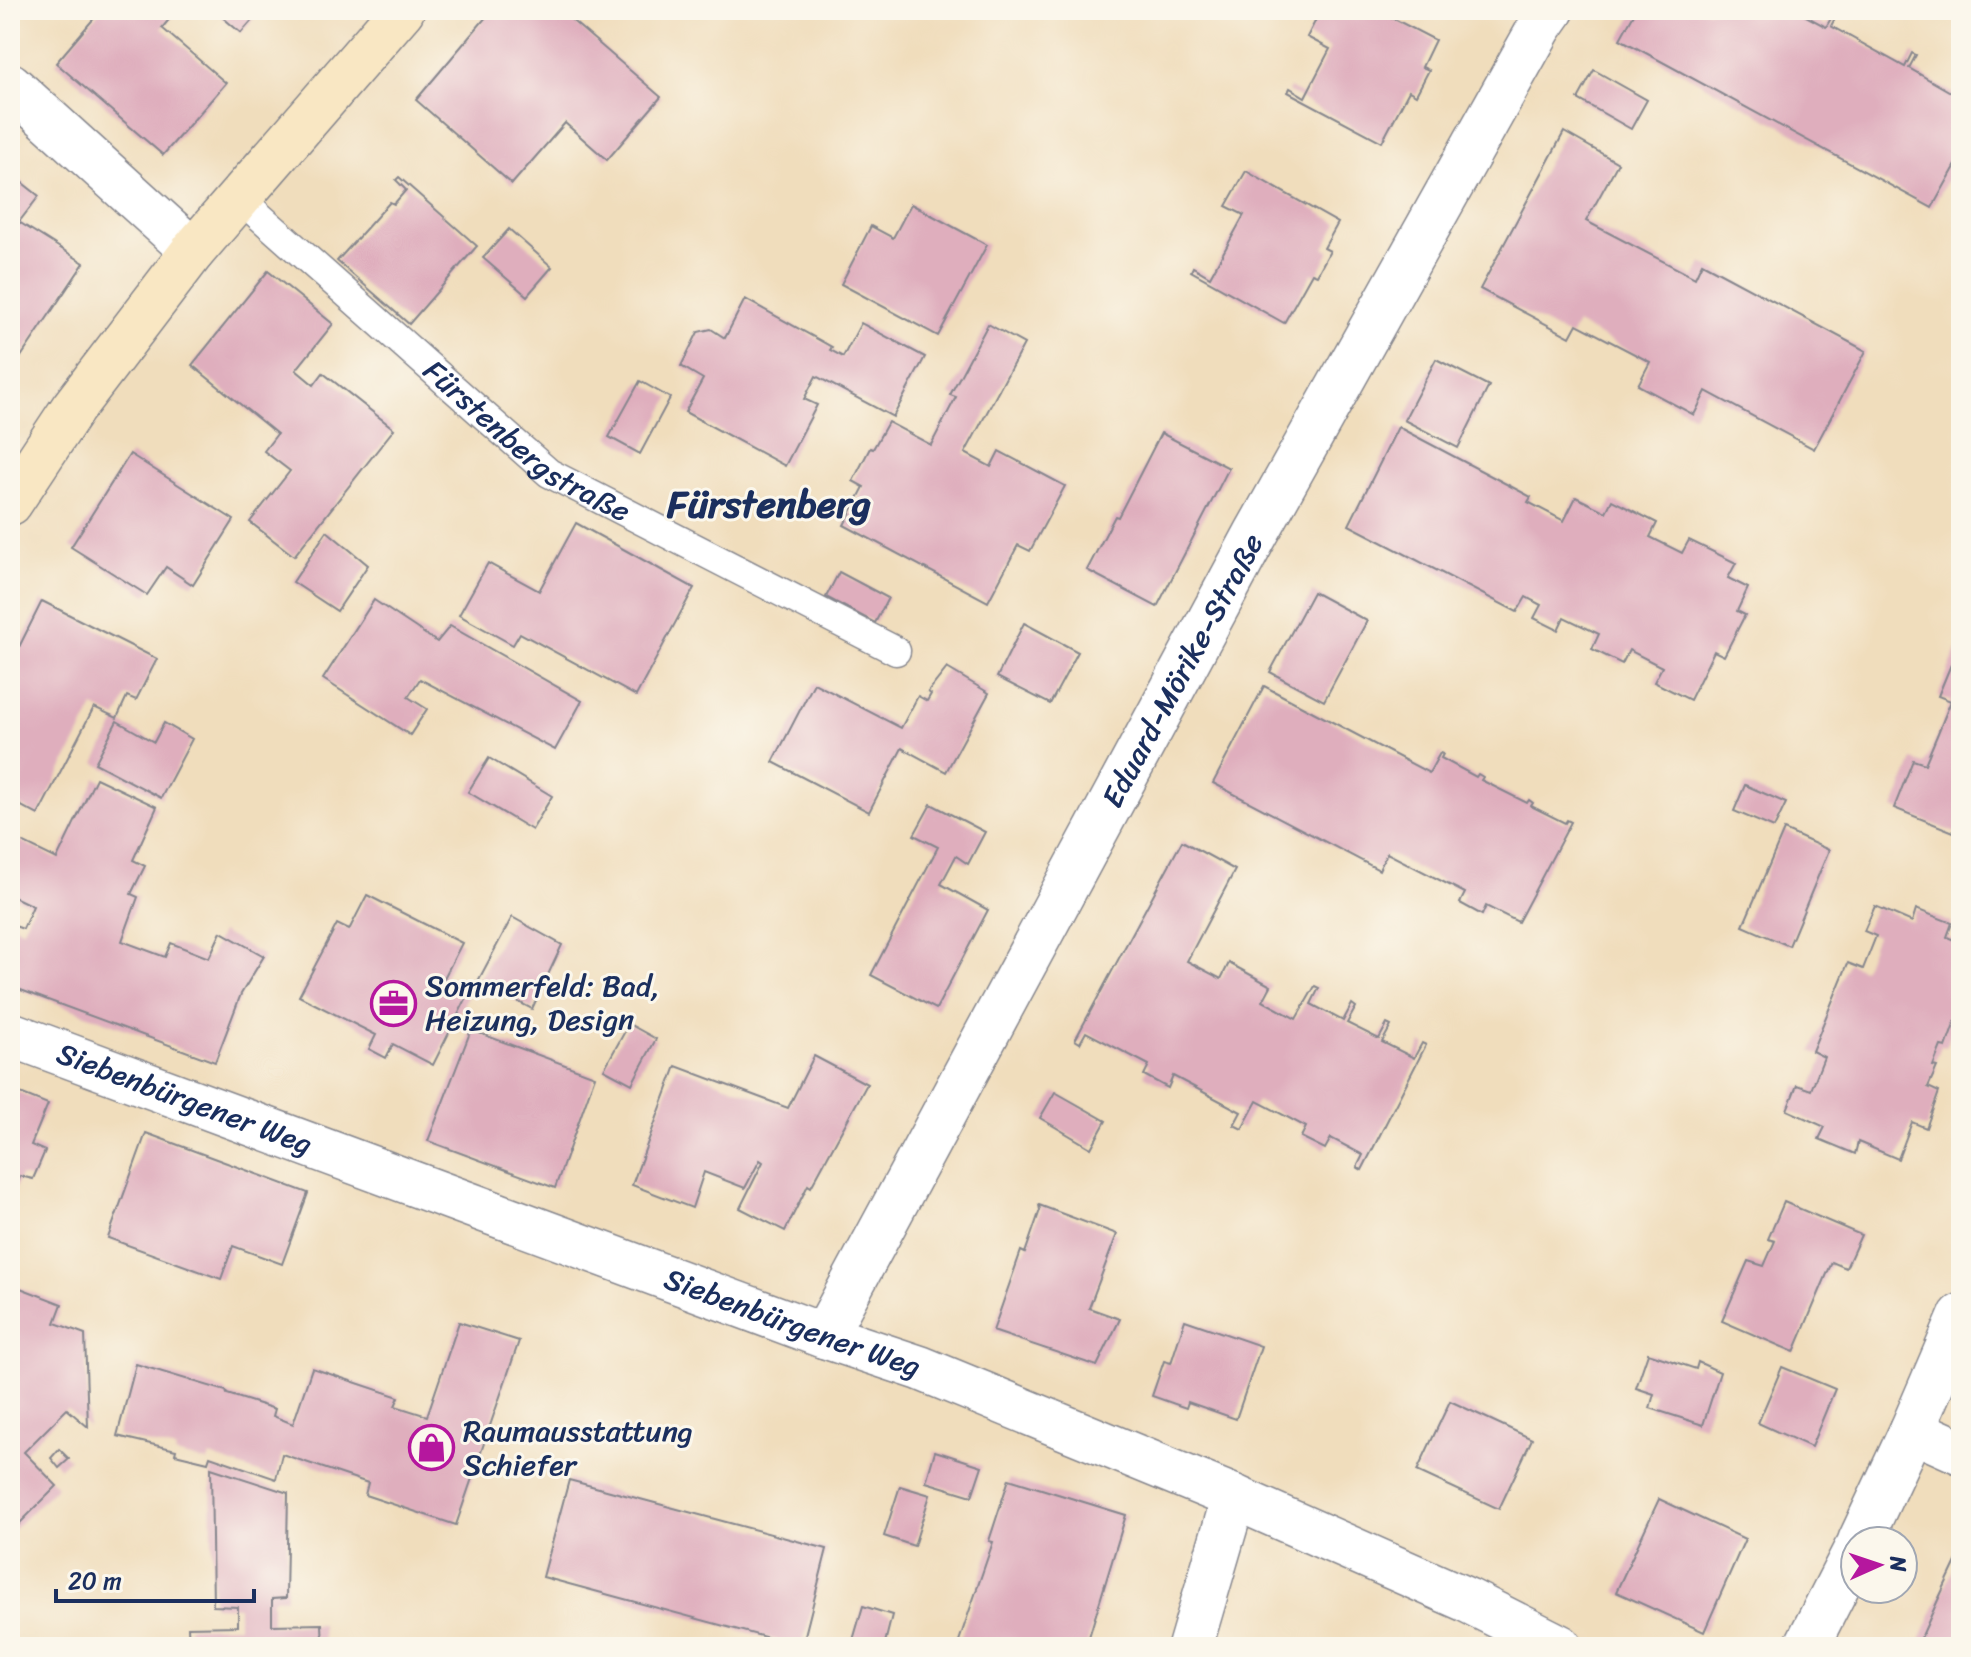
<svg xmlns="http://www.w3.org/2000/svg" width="1971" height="1657" viewBox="0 0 1971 1657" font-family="Sriracha,sans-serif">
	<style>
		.building { fill: #dfaebd }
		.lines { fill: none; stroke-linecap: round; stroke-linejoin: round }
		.service-casing { stroke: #86868d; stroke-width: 31 }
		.minor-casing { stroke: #86868d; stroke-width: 47 }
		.secondary-casing { stroke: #86868d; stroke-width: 47 }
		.service { stroke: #fff; stroke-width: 28 }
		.minor { stroke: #fff; stroke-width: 44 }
		.secondary { stroke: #f9e7c3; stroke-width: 44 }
		.labels { text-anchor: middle; stroke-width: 6; stroke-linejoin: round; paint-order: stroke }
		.street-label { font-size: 30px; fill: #1b2f5e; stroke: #fbf7ec }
		.poi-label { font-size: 30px; fill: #1b2f5e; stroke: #fbf7ec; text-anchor: start }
		.district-label { font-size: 38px; font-weight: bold; fill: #1b2f5e; stroke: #fbf7ec }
	</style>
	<rect width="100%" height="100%" fill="#fbf7ec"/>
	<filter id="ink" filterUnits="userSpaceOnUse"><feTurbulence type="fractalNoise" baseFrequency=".0125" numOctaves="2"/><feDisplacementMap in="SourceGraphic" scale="16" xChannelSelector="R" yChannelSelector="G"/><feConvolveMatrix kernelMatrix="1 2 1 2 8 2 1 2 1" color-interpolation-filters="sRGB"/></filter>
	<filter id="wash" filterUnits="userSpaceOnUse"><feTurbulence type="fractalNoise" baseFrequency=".006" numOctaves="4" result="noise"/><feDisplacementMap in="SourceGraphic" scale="32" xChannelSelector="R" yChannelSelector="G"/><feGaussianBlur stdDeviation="1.8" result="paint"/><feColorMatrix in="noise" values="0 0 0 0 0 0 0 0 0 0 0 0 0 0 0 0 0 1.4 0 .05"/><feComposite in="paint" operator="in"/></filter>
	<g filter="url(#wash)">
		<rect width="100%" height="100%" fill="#f0ddbc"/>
		<g id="blocks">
			<g class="building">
				<path d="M101 10H177L162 28 226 83 163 155 56 63Z"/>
				<path d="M214 10H261L241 33Z"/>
				<path d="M492 10H560L661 97 607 160 565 123 512 184 416 100Z"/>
				<path d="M1321 10H1377L1435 40 1422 67 1429 70 1416 95 1409 91 1382 142 1288 92 1290 88 1305 97 1330 49 1307 37Z"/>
				<path d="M1636 10H1795L1826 27 1836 10H1839L1831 26 1905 67 1912 53 1916 55 1909 68 1961 98V156L1932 208 1620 39Z"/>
				<path d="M1594 70 1647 100 1631 129 1578 99Z"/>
				<path d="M1564 132 1618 163 1586 221 1695 278 1702 263 1866 351 1814 449 1706 391 1694 415 1638 385 1650 362 1577 324 1570 337 1480 289Z"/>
				<path d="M1246 171 1338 223 1324 248 1330 251 1317 275 1312 273 1284 323 1191 271 1193 267 1210 277 1244 215 1226 206Z"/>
				<path d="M10 173 39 196 19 222 84 263 10 373Z"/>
				<path d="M399 177 477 246 409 324 337 261 390 202 394 204 406 190 396 180Z"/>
				<path d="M911 204 987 245 938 336 841 284 871 226 893 238Z"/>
				<path d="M509 229 552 267 527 296 483 258Z"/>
				<path d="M268 271 333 324 296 370 314 385 323 373 394 429 294 556 250 522 290 471 264 451 277 434 192 365Z"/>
				<path d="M745 299 832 347 830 350 843 357 861 323 925 357 893 417 816 376 804 399 817 405 785 466 685 412 703 379 681 366 698 332 711 329 725 338Z"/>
				<path d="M988 324 1024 344 965 453 991 467 999 451 1065 486 1030 551 1018 545 988 602 844 525 864 487 853 481 870 448 873 449 888 422 931 445 956 397 950 395Z"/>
				<path d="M1436 359 1489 386 1458 448 1404 420Z"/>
				<path d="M640 381 670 398 640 454 609 437Z"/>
				<path d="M1398 427 1531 497 1528 502 1564 521 1576 497 1606 512 1612 500 1657 523 1650 537 1682 553 1689 540 1736 563 1728 578 1748 588 1737 611 1745 615 1724 656 1714 651 1690 700 1654 682 1662 667 1629 650 1622 664 1592 649 1599 634 1564 617 1558 630 1534 618 1541 605 1526 597 1517 612 1349 525Z"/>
				<path d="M1161 433 1229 468 1157 607 1087 570 1115 516 1118 517Z"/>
				<path d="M130 454 234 520 193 585 166 567 147 595 71 547Z"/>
				<path d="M576 523 694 588 636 696 520 633 513 645 459 615 488 563 539 591Z"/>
				<path d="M327 531 368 565 337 611 293 582Z"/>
				<path d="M839 572 888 598 875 623 826 597Z"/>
				<path d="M1313 592 1367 621 1324 701 1270 672Z"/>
				<path d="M374 600 437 642 450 626 582 701 555 750 420 679 408 697 427 709 410 735 323 679Z"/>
				<path d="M42 601 157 659 136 700 127 696 117 718 94 707 38 815 10 800V665Z"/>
				<path d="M1024 623 1078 652 1050 704 997 677Z"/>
				<path d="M1957 650 1961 652V835L1894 808 1913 760 1925 764 1938 733 1951 701 1938 696Z"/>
				<path d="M947 668 989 693 946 772 902 748 869 812 773 762 814 683 901 728 918 696 927 701 931 694 928 692Z"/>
				<path d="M1264 686 1429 773 1440 753 1443 754 1441 758 1476 777 1478 774 1483 777 1481 780 1527 803 1529 800 1533 803 1531 806 1565 823 1567 820 1571 822 1518 922 1486 906 1482 915 1460 903 1465 893 1387 853 1379 870 1213 783Z"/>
				<path d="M117 721 154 742 164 723 192 739 161 798 95 763Z"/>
				<path d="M489 758 552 796 532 830 468 792Z"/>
				<path d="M96 778 157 807 133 860 145 866 131 894 138 897 122 941 165 957 171 943 209 958 221 932 264 956 241 994 215 1062 10 986V930L12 925 23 929 33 906 10 895V836L57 859Z"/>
				<path d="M1745 785 1786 803 1774 828 1734 811Z"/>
				<path d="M931 804 985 832 968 864 956 856 941 884 988 910 936 1009 871 975 938 847 914 835Z"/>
				<path d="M1784 830 1829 850 1789 946 1743 926Z"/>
				<path d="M1182 841 1235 870 1187 961 1221 979 1229 963 1271 986 1263 1001 1296 1019 1315 986 1319 988 1311 1004 1343 1021 1352 1004 1356 1007 1347 1023 1379 1039 1387 1024 1391 1026 1382 1042 1414 1058 1422 1043 1426 1045 1362 1170 1357 1167 1363 1155 1331 1138 1325 1149 1301 1137 1306 1127 1257 1101 1242 1129 1234 1125 1241 1112 1173 1076 1168 1088 1144 1075 1149 1065 1086 1032 1080 1043 1075 1040Z"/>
				<path d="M367 895 462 943 443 980 469 993 433 1065 393 1044 386 1058 369 1049 376 1035 299 996 337 924 349 930Z"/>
				<path d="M1875 906 1912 922 1916 909 1952 923 1947 937 1961 943V1024L1955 1022 1946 1047 1941 1046 1933 1066 1937 1067 1928 1087 1939 1092 1926 1128 1912 1122 1898 1159 1858 1142 1855 1154 1819 1139 1825 1127 1787 1110 1797 1085 1811 1090 1824 1057 1812 1051 1848 963 1863 969 1876 936 1864 931Z"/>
				<path d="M512 917 562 945 532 1009 478 981Z"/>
				<path d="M629 1024 656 1039 632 1084 604 1069Z"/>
				<path d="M471 1030 595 1076 555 1188 428 1141Z"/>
				<path d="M814 1056 867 1084 811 1187 808 1185 785 1231 740 1208 763 1162 760 1160 745 1188 704 1172 692 1208 632 1185 676 1066 788 1108Z"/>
				<path d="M10 1089 48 1104 31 1145 45 1151 33 1179 20 1176 10 1201Z"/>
				<path d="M1055 1092 1106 1121 1091 1148 1040 1118Z"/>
				<path d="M146 1133 308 1193 282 1264 233 1246 221 1279 108 1238Z"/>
				<path d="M1784 1202 1861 1235 1846 1268 1832 1262 1794 1352 1722 1321 1748 1261 1764 1266 1775 1241 1768 1239Z"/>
				<path d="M1039 1205 1117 1234 1089 1308 1120 1319 1097 1366 993 1331 1021 1251 1025 1253 1040 1210Z"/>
				<path d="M10 1284 62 1304 55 1323 85 1334 88 1427 67 1409 24 1452 57 1486 10 1533Z"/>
				<path d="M1185 1320 1261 1346 1236 1419 1188 1402 1186 1408 1152 1396 1164 1361 1171 1363Z"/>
				<path d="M459 1322 519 1341 456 1525 365 1495 368 1483 282 1454 276 1479 210 1456 208 1462 175 1454 176 1450 117 1436 136 1364 226 1391 227 1394 275 1409 273 1416 293 1424 312 1368 399 1397 395 1406 427 1416Z"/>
				<path d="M1648 1353 1696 1369 1698 1362 1720 1372 1703 1425 1650 1408 1654 1394 1636 1388Z"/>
				<path d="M1782 1367 1835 1389 1811 1447 1758 1423Z"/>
				<path d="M1450 1401 1532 1439 1499 1509 1417 1471Z"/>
				<path d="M59 1449 69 1459 59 1468 51 1458Z"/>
				<path d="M935 1451 982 1466 972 1496 926 1482Z"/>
				<path d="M211 1468 288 1493 286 1598 272 1599V1625L322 1624 323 1647H189L188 1627 238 1626V1607L213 1606Z"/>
				<path d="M1009 1479 1126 1515 1086 1647H957L993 1542 989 1541Z"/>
				<path d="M569 1480 827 1549 802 1647 543 1577Z"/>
				<path d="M900 1486 930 1495 914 1546 884 1536Z"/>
				<path d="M1659 1499 1745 1539 1704 1632 1616 1592Z"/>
				<path d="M1961 1551V1647H1917L1938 1600Z"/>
				<path d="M863 1606 892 1615 884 1647H851Z"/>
			</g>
		</g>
	</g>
	<g filter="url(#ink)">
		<use href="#blocks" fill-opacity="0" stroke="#86868d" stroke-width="2"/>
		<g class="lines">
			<defs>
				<g id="service">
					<path id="s1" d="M239 198 549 473 896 651"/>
				</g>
				<g id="minor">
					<path d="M10 85 193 251"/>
					<path id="s2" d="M10 1034 824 1336 920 1368 1234 1497 1467 1600 1560 1647"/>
					<path id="s3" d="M824 1336 1256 534 1540 27 1552 10"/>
					<path d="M1912 1430 1961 1452"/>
					<path d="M1860 1541 1912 1430 1961 1316"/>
					<path d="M1190 1647 1234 1497"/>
					<path d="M1806 1647 1855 1551"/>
				</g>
				<path id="secondary" d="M10 503 73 408 193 251 402 10"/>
			</defs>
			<use href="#service" class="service-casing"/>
			<use href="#minor" class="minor-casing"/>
			<use href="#secondary" class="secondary-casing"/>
			<use href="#service" class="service"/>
			<use href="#minor" class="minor"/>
			<use href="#secondary" class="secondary"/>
		</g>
	</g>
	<defs>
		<symbol id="office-ring" viewBox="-11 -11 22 22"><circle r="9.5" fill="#fbf7ec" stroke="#b5179e" stroke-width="1.5"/><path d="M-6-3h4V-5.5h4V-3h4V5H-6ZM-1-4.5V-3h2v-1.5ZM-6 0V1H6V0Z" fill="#b5179e"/></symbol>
		<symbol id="shop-ring" viewBox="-11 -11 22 22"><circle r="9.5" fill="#fbf7ec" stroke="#b5179e" stroke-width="1.5"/><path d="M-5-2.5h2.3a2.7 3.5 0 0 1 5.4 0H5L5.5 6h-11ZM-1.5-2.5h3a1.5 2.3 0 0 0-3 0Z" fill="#b5179e"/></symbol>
	</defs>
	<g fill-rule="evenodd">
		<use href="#office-ring" x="368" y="978" width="51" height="51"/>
		<use href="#shop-ring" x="406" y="1422" width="51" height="51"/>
	</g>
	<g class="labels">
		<g class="street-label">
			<text dy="10" stroke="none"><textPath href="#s1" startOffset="378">Fürstenbergstraße</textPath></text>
			<text dy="10" stroke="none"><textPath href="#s3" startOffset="756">Eduard-Mörike-Straße</textPath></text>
			<text dy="10" stroke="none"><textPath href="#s2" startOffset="186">Siebenbürgener Weg</textPath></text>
			<text dy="10" stroke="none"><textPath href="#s2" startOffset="834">Siebenbürgener Weg</textPath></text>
		</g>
		<g class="poi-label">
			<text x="425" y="996">Sommerfeld: Bad,<tspan x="425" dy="34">Heizung, Design</tspan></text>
			<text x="463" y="1441">Raumausstattung<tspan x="463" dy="34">Schiefer</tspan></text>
		</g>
		<g class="district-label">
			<text x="769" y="517">Fürstenberg</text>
		</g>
	</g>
	<rect width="1971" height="1657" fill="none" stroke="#fbf7ec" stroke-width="40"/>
	<g transform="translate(1879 1565) rotate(87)"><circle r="38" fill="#fbf7ec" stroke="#a1a7b3" stroke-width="2"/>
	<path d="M0-6L14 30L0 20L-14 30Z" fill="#b5179e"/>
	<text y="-12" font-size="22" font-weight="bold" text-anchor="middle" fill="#1b2f5e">N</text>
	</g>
	<path d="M56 1589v12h198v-12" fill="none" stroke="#1b2f5e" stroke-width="4"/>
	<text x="68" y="1589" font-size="24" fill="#1b2f5e" stroke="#fbf7ec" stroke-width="6" paint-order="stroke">20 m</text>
</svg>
